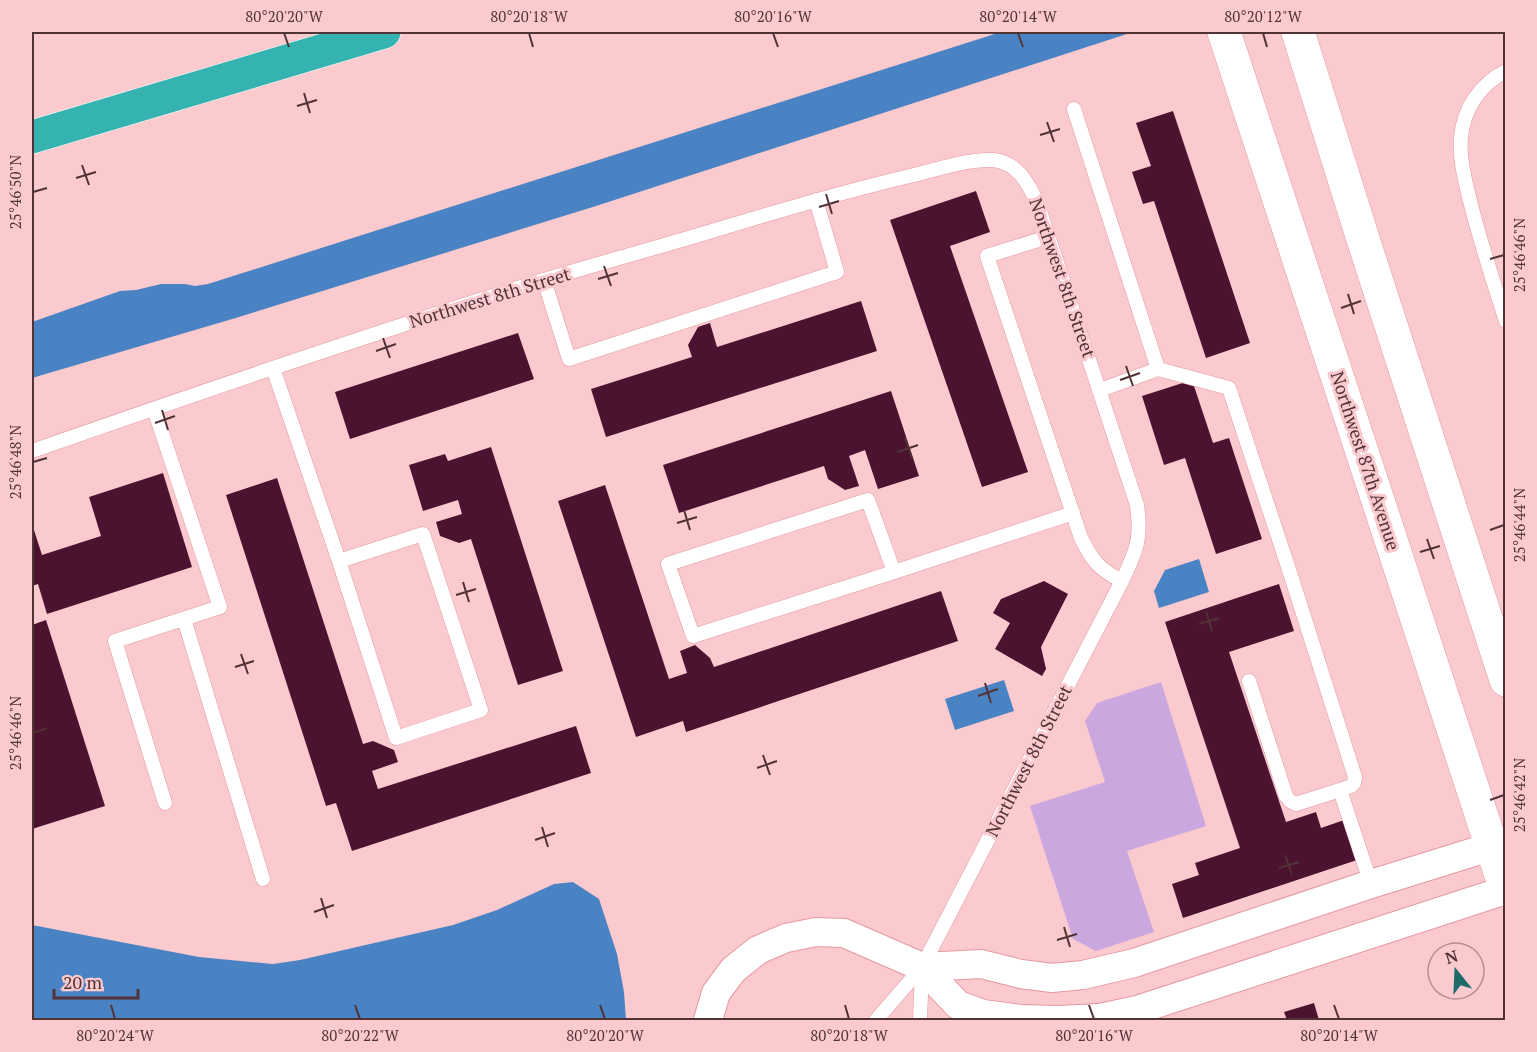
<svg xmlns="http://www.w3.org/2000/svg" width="1537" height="1052" viewBox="0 0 1537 1052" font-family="'PT Serif',serif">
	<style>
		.green { fill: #caa7df }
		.water { fill: #4a83c3 }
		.building { fill: #4c1330 }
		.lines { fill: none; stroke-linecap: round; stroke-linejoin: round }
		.service-casing { stroke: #e498a0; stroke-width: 15 }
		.minor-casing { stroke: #e498a0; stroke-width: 30 }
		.secondary-casing { stroke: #e498a0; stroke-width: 34 }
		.motorway-casing { stroke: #fff; stroke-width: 34 }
		.service { stroke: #fff; stroke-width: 14 }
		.minor { stroke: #fff; stroke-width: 28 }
		.secondary { stroke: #fff; stroke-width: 33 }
		.motorway { stroke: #34b3b0; stroke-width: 33 }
		.ticks { fill: none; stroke: #513235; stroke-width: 2 }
		.labels { text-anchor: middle; stroke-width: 6; stroke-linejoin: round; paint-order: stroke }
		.street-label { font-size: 18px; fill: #513235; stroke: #fbcace }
		.neatline { fill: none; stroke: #513235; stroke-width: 2 }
		.ticks-label { font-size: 15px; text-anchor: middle; fill: #513235 }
	</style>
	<rect width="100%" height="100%" fill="#fbcace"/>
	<path class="green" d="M1161 682 1206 826 1127 851 1154 932 1096 951 1073 939 1030 806 1105 782 1085 721 1097 703Z"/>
	<g class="water">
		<path d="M1001 32H1133L596 206 239 317 32 378V322L120 291 136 290 161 284H185L195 286 208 284Z"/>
		<path d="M1199 559 1209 592 1159 608 1154 591 1165 570Z"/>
		<path d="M1004 680 1014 711 955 730 945 699Z"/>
		<path d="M573 882 599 899 617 954 624 992 626 1020H32V925L199 957 273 964 300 960 453 925 497 910 554 884Z"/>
	</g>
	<g class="building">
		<path d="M1173 111 1250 343 1206 358 1154 201 1143 204 1132 172 1151 166 1136 123Z"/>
		<path d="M976 191 990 232 950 246 1028 472 982 487 890 220Z"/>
		<path d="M861 301 877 351 606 437 591 389 692 357 688 345 698 327 710 323 717 347Z"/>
		<path d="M518 333 534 379 350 439 335 392Z"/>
		<path d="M1192 380 1213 443 1229 438 1262 539 1216 554 1185 458 1164 465 1142 396Z"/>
		<path d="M891 391 919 476 878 489 865 450 849 456 859 486 845 490 828 479 824 466 679 513 663 465Z"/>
		<path d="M491 447 563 671 518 685 471 539 459 543 440 536 436 522 462 514 458 500 423 511 409 465 445 454 448 461Z"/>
		<path d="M163 473 192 567 47 614 38 584 32 586V524L42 555 101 536 89 497Z"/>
		<path d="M277 478 363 744 373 741 394 750 398 762 372 771 378 789 576 726 591 773 352 851 336 803 326 806 226 495Z"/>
		<path d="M605 485 669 679 687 673 680 651 695 645 710 658 714 667 941 591 958 641 686 732 683 721 636 737 558 501Z"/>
		<path d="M1044 581 1068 594 1041 647 1046 669 1042 676 995 649 1010 623 993 613 1001 599Z"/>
		<path d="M1279 584 1294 631 1229 652 1286 822 1316 812 1321 828 1347 819 1360 859 1183 918 1172 884 1199 875 1195 863 1240 848 1165 622Z"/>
		<path d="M46 620 105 806 32 829V625Z"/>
		<path d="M1314 1003 1319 1020H1287L1284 1012Z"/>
	</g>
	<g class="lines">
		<defs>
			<g id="service">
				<path d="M1506 71C1480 84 1464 108 1461 137 1459 158 1465 180 1470 201 1480 241 1493 281 1506 321"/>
				<path d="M1074 109 1158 369 1229 388 1293 582 1355 777 1354 783 1351 786 1340 790 1371 884"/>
				<path d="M1048 237 987 256 1081 538C1093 562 1099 569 1122 581"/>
				<path d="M544 280 569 359 837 272 816 200"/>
				<path d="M273 368 339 561 396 738 481 710 423 534 339 561"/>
				<path d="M1100 390 1158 369"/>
				<path d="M154 409 220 607 115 641 165 803"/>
				<path d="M32 451C189 396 347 342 505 292 577 269 650 250 722 228 785 209 849 190 914 175 939 169 967 159 993 160 1017 162 1028 183 1037 202L1137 505C1142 540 1136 551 1122 581L922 967 876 1020"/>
				<path d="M894 572 868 500 668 564 693 636 894 572 1073 513"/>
				<path d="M184 619 263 879"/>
				<path d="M1249 681 1286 796 1290 801 1296 804 1340 790"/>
				<path d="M920 1020 922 969"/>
			</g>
			<g id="minor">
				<path d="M922 967 981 964 1021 974 1052 978 1083 975 1134 963 1371 884 1506 842"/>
				<path d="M708 1020 716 993 733 970 758 950 786 938 816 932 844 933 922 967 958 1005 983 1014 1021 1019 1058 1020 1100 1018 1137 1010 1506 890"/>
			</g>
			<g id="secondary">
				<path d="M1224 32 1506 890"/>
				<path d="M1298 32 1363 239 1506 680"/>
			</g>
			<path id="motorway" d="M32 137 384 32"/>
		</defs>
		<use href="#service" class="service-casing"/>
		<use href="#minor" class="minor-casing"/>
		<use href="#secondary" class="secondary-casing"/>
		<use href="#motorway" class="motorway-casing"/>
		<use href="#service" class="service"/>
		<use href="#minor" class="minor"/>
		<use href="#secondary" class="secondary"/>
		<use href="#motorway" class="motorway"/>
	</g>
	<path class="ticks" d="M284 33 289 47M529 33 533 47M773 33 778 47M1018 33 1023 47M1263 33 1267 47M304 93 310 113M297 106 317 100M1047 122 1054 142M1040 135 1060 129M82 165 89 185M76 178 96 172M33 192 47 188M826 194 832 214M819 207 839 201M1490 259 1504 255M604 266 611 286M598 279 618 273M1348 294 1354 314M1341 308 1361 301M383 338 390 358M376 351 396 344M1126 366 1133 386M1120 380 1140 373M162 410 168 430M155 423 175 416M905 438 912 458M898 452 918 445M33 462 47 458M684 510 690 530M677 523 697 517M1490 530 1504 525M1427 539 1434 559M1420 552 1440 546M463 582 469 602M456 595 476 589M1206 611 1212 631M1199 624 1219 618M241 654 248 674M235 667 254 661M985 683 991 703M978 696 998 689M33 733 47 728M763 755 770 775M757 768 777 761M1490 800 1504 795M542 827 548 847M535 840 555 833M1285 855 1292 875M1279 868 1299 862M321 898 327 918M314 912 334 905M1064 927 1070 947M1057 940 1077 934M111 1005 115 1019M355 1005 360 1019M600 1005 605 1019M845 1005 849 1019M1089 1005 1094 1019M1334 1005 1339 1019"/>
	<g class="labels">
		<g class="street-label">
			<text transform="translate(1062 278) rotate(71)" y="6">Northwest 8th Street</text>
			<text transform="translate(490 298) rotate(-17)" y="6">Northwest 8th Street</text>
			<text transform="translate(1365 461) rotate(72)" y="6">Northwest 87th Avenue</text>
			<text transform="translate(1029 761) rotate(-63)" y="6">Northwest 8th Street</text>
		</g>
	</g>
	<rect width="1537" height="1052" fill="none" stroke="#fbcace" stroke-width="66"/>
	<g transform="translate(1456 971) rotate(342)"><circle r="28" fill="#fbcace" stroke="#b78d91" stroke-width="1.5"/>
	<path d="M0-4.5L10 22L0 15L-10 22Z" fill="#1e6b69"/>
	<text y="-9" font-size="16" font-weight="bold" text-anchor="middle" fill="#513235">N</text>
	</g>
	<path d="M54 989v9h84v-9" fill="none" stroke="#513235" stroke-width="3"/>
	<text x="63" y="989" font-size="18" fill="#513235" stroke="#fbcace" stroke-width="4.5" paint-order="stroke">20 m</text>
	<rect x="33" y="33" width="1471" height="986" class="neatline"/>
	<g class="ticks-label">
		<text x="284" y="22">80°20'20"W</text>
		<text x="529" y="22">80°20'18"W</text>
		<text x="773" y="22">80°20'16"W</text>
		<text x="1018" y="22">80°20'14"W</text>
		<text x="1263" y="22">80°20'12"W</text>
		<text transform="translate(16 192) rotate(-90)" y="5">25°46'50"N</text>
		<text transform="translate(1520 255) rotate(-90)" y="5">25°46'46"N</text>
		<text transform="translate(16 462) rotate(-90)" y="5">25°46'48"N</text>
		<text transform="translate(1520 525) rotate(-90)" y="5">25°46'44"N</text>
		<text transform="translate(16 733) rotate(-90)" y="5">25°46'46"N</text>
		<text transform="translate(1520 795) rotate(-90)" y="5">25°46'42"N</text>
		<text x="115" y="1041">80°20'24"W</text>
		<text x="360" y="1041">80°20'22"W</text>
		<text x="605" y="1041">80°20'20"W</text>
		<text x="849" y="1041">80°20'18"W</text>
		<text x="1094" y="1041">80°20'16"W</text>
		<text x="1339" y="1041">80°20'14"W</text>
	</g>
</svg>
